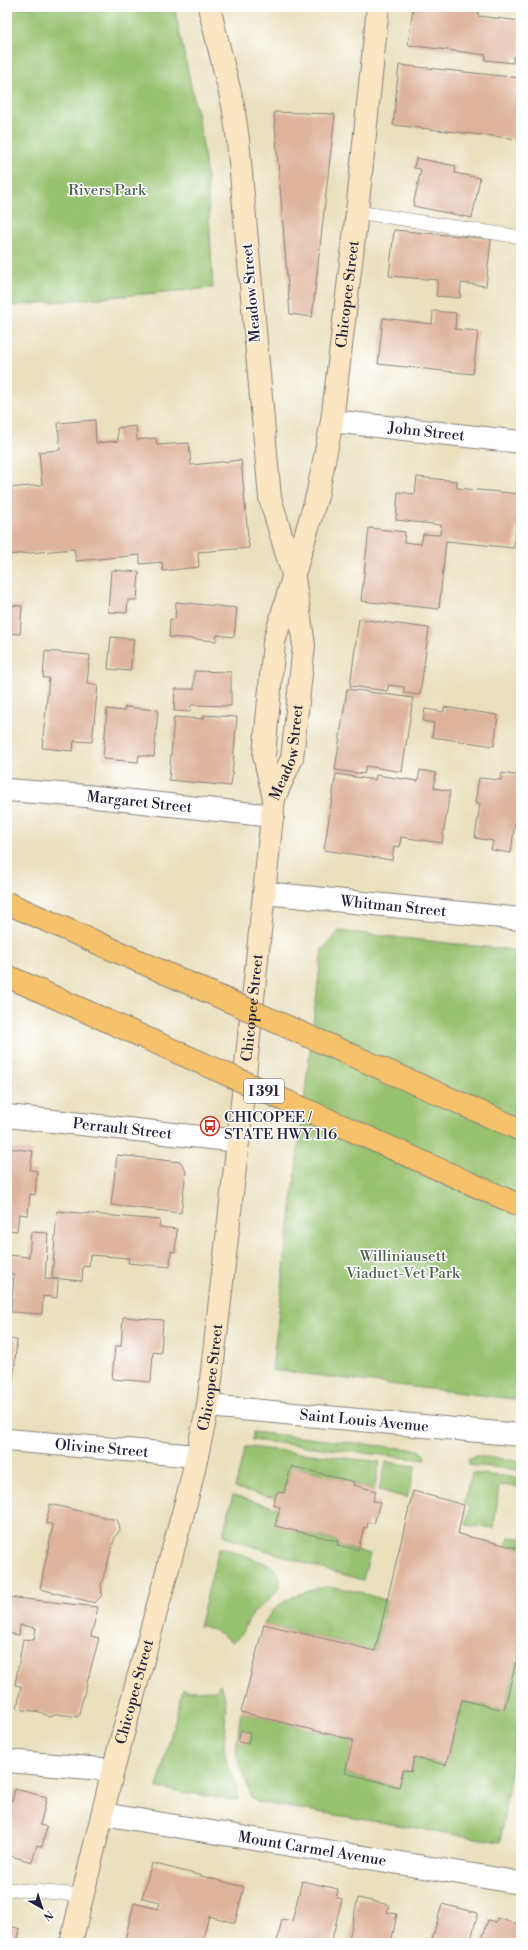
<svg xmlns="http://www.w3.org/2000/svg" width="528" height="1950" viewBox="0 0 528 1950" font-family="'Libre Bodoni',serif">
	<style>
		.green { fill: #97c270; stroke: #5c7256 }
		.building { fill: #dfb49c }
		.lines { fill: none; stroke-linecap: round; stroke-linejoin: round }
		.service-casing { stroke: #86817c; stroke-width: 14 }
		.minor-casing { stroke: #86817c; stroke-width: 24 }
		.secondary-casing { stroke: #86817c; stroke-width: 24 }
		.service { stroke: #fff; stroke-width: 13 }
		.minor { stroke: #fff; stroke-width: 22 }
		.secondary { stroke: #fbe6c4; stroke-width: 22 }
		.motorway-bridge-casing { stroke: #86817c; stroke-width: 24; stroke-linecap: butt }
		.motorway-bridge { stroke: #f5c16b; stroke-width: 22 }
		.labels { text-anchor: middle; stroke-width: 3; stroke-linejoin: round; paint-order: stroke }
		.shield { fill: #fff; stroke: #646476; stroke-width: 1 }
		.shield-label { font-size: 14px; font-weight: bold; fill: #22223b }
		.park-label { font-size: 15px; fill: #516250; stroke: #fff }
		.street-label { font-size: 15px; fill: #22223b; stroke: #fff }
		.poi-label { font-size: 15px; fill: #22223b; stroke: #fff; text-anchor: start }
	</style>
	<rect width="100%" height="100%" fill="#fff"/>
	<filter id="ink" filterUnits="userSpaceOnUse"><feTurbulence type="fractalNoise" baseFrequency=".025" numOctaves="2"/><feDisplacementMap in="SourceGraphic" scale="8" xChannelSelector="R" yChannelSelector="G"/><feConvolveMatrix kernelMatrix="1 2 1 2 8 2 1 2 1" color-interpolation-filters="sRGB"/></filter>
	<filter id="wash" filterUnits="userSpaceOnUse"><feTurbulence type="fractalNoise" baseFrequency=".012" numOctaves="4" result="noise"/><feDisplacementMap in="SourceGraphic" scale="16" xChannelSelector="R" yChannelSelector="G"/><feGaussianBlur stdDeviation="0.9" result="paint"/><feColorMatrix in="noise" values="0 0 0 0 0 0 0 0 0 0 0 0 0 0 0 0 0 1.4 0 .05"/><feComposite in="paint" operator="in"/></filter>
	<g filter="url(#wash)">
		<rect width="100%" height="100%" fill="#eae0be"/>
		<g class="green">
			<path d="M7 7H174L201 131 207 177 213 288 7 306Z"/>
			<path d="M339 931 521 951V1400L272 1370 322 949Z"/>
			<path d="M253 1432 419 1450 424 1455 425 1460 252 1440Z"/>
			<path d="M245 1447H249L380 1462 374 1490 353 1485 354 1482 291 1466 284 1493 275 1498 235 1488Z"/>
			<path d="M476 1456 521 1461V1470L468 1465 469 1459Z"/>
			<path d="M386 1462 416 1466 407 1498 379 1490Z"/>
			<path d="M472 1473 521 1478V1487L499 1485 494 1528 466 1525 470 1506 464 1504Z"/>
			<path d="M233 1495 280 1509 275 1526 338 1541 337 1545 370 1554 363 1580 323 1569 237 1541 223 1535Z"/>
			<path d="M509 1537 521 1538V1549L506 1546Z"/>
			<path d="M219 1548H225L270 1565C275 1568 278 1572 279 1577 283 1594 262 1603 253 1614 246 1623 243 1635 233 1642L216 1631 201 1625 199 1627Z"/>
			<path d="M324 1587C347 1587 366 1594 387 1601L375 1651 264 1624C274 1601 300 1593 324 1587Z"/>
			<path d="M516 1661 521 1662V1705L500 1842 257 1802 252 1798 237 1756 236 1749 241 1712 353 1740 345 1773 398 1787 403 1770 411 1772 414 1757 446 1765 462 1700 504 1710Z"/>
			<path d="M220 1684C231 1701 222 1734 225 1755 227 1765 241 1792 238 1799L233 1800 157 1788 183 1689 187 1691 216 1690Z"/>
		</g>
		<g id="blocks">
			<g class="building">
				<path d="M413 7H479L478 16 521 21V58L513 57V63L485 60 486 55 408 45Z"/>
				<path d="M399 65 521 78V110L518 139 393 125Z"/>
				<path d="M274 112 335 114 312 317 290 314Z"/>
				<path d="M416 158 456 166 455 173 480 178 472 218 413 206 421 169 414 168Z"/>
				<path d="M394 230 491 239 486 286 461 283 460 298 436 296 438 280 389 276Z"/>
				<path d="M433 311 456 313 455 329 478 331 473 374 378 364 383 318 432 324Z"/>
				<path d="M95 420 96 443 118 441 117 428 136 426 137 440 156 438 157 445 189 443 191 465 241 460 249 548 198 552 199 567 163 571 162 562 140 564V555L76 561 74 549 7 555V488L42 485 39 452 60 450 58 423Z"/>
				<path d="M417 477 457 481V488L520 494 514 548 446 541 439 609 361 601 369 528 405 532 404 542 421 544 423 534 440 535 441 525 396 520 398 492 415 494Z"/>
				<path d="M111 570 139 572 137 600H128L127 613 108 612Z"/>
				<path d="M176 602 237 608 234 637 217 635 216 641 169 637 170 619 175 620Z"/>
				<path d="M7 605 22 606 20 634 7 633Z"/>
				<path d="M359 619 429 628 420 695 404 693V687L389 685 387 691 350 686Z"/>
				<path d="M111 637 134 639 130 671 108 669Z"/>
				<path d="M45 651 90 655 87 683 98 685 92 742 74 741 73 751 42 748 49 678H43Z"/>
				<path d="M194 671 231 672V706L191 705 190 712 174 711 175 689H194Z"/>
				<path d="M347 689 413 698 402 772 366 766 364 774 335 770Z"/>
				<path d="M125 707 158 710 154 757 139 755 138 762 103 759 107 709 124 711Z"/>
				<path d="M444 707 498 715 494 746 432 737 434 723 423 721 425 709 444 712Z"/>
				<path d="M204 715 237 717 231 786 169 780 174 717 204 719Z"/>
				<path d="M420 770 436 773 434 788 450 791 442 843 401 837 400 847 394 846 392 860 324 850 336 774 375 780 376 775 418 781Z"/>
				<path d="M502 773 521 776V823L515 822 511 853 491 850 493 841 475 838 480 804 475 803 479 778 501 780Z"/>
				<path d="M7 1148 33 1151 30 1170 37 1171 35 1195 30 1194 28 1215 19 1214 17 1231 7 1230Z"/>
				<path d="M117 1155 181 1162 186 1171 181 1213 111 1205Z"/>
				<path d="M57 1211 160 1220 159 1227 177 1229 175 1252 171 1251 170 1267 128 1263 129 1258 90 1255 89 1267 83 1266 82 1281 52 1278Z"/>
				<path d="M31 1232 48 1233 45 1279 58 1280 57 1298 43 1296 42 1314 11 1312 14 1274H7V1255L29 1257Z"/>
				<path d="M123 1317 163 1320 161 1353 153 1352 151 1382 112 1379 115 1346H121Z"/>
				<path d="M7 1339 17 1340 12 1392H7Z"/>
				<path d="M291 1466 354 1482 353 1485 376 1491 373 1501 380 1502 374 1524 368 1522 367 1528 364 1527 358 1550 337 1545 338 1541 275 1526 280 1507 274 1505V1502L277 1492 284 1493Z"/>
				<path d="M413 1491 464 1505 458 1534 521 1549V1642L504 1710 462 1700 446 1765 414 1757 411 1772 403 1770 399 1787 345 1773 353 1740 241 1712 264 1624 375 1651Z"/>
				<path d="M50 1504 117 1520 119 1524 120 1530 115 1537 101 1585 102 1595 95 1603 40 1589 53 1525 46 1523Z"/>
				<path d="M7 1597 98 1607 91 1636 99 1638 78 1717 58 1714 49 1717 40 1712 17 1709 21 1686 15 1685 23 1639 34 1640 36 1628 20 1625 19 1635 7 1633Z"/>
				<path d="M241 1730 250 1733 248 1744 238 1742Z"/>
				<path d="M15 1789 47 1797 40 1825 47 1827 42 1847 37 1845 32 1862 7 1855V1799L12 1801Z"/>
				<path d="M152 1863 244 1887 235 1923 209 1916 202 1942 205 1943H124L134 1903 158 1909 160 1902 142 1898Z"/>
				<path d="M302 1881 338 1889 336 1897 342 1899 331 1943 277 1942 282 1919 292 1921Z"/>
				<path d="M358 1898 389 1905 387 1912 397 1914 391 1943H348Z"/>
				<path d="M442 1904 478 1913 470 1943H431Z"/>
				<path d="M497 1918 521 1925V1943H481L488 1920 496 1922Z"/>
				<path d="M7 1925 20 1929 17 1943H7Z"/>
			</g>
		</g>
	</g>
	<g filter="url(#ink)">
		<use href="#blocks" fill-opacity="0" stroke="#86817c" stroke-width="1"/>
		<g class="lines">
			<defs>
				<g id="service">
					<path d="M357 212 521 237"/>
					<path d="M7 1889 83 1895"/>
				</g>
				<g id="minor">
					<path id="s1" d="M332 421 521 442"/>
					<path id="s2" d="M7 790 86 796 273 816"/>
					<path id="s3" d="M265 893 521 919"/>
					<path id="s4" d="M7 1116 238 1141"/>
					<path id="s5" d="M208 1406 521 1435"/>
					<path id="s6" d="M7 1440 197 1456"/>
					<path d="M7 1761 113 1770"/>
					<path id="s7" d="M103 1814 521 1883"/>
				</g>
				<g id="secondary">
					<path id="s8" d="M274 798 264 756 274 642 317 496 332 421 357 212 378 7"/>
					<path id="s9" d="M71 1943 113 1770 189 1491 208 1406 239 1132 274 798 292 758 304 645 294 578 270 498 238 140 233 105 209 7"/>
				</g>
			</defs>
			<use href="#service" class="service-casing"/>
			<use href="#minor" class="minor-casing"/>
			<use href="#secondary" class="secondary-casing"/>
			<use href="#service" class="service"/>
			<use href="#minor" class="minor"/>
			<use href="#secondary" class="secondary"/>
			<defs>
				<g id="motorway-bridge">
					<path d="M7 903 521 1130"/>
					<path d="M7 976 521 1206"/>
				</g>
			</defs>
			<use href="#motorway-bridge" class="motorway-bridge-casing"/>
			<use href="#motorway-bridge" class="motorway-bridge"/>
		</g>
	</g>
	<defs>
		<symbol id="bus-ring" viewBox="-11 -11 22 22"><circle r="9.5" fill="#fff" stroke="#c8321e" stroke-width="1.5"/><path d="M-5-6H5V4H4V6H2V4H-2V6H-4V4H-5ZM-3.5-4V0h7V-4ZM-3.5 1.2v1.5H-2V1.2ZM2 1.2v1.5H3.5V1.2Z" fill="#c8321e"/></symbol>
	</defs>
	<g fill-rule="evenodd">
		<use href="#bus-ring" x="199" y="1115" width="22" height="22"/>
	</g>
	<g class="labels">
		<rect class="shield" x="244" y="1079" width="40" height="24" rx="3"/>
		<g class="shield-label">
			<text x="264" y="1096">I 391</text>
		</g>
		<g class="park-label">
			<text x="107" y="195">Rivers Park</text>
			<text x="403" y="1261">Williniausett<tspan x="403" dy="17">Viaduct-Vet Park</tspan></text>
		</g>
		<g class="street-label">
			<text transform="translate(251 293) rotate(-95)" y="5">Meadow Street</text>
			<text dy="5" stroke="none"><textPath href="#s8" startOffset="514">Chicopee Street</textPath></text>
			<text dy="5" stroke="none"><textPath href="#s1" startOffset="95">John Street</textPath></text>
			<text dy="5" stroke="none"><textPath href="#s9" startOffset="1214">Meadow Street</textPath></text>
			<text dy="5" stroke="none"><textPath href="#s2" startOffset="133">Margaret Street</textPath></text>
			<text dy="5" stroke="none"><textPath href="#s3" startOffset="129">Whitman Street</textPath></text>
			<text dy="5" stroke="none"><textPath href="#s9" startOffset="955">Chicopee Street</textPath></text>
			<text dy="5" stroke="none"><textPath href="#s4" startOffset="116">Perrault Street</textPath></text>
			<text dy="5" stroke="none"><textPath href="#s9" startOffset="583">Chicopee Street</textPath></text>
			<text dy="5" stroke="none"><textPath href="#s5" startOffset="157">Saint Louis Avenue</textPath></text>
			<text dy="5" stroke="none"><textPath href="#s6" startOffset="95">Olivine Street</textPath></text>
			<text dy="5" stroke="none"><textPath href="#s9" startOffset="259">Chicopee Street</textPath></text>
			<text dy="5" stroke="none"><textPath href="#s7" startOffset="212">Mount Carmel Avenue</textPath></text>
		</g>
		<g class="poi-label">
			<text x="224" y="1122">CHICOPEE /<tspan x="224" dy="17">STATE HWY 116</tspan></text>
		</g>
	</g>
	<rect width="528" height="1950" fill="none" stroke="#fff" stroke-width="24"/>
	<g transform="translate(42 1908) rotate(141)" stroke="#ffffff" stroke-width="3" paint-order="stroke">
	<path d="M0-3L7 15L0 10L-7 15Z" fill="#22223b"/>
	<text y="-6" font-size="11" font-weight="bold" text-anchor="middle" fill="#22223b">N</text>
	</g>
</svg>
